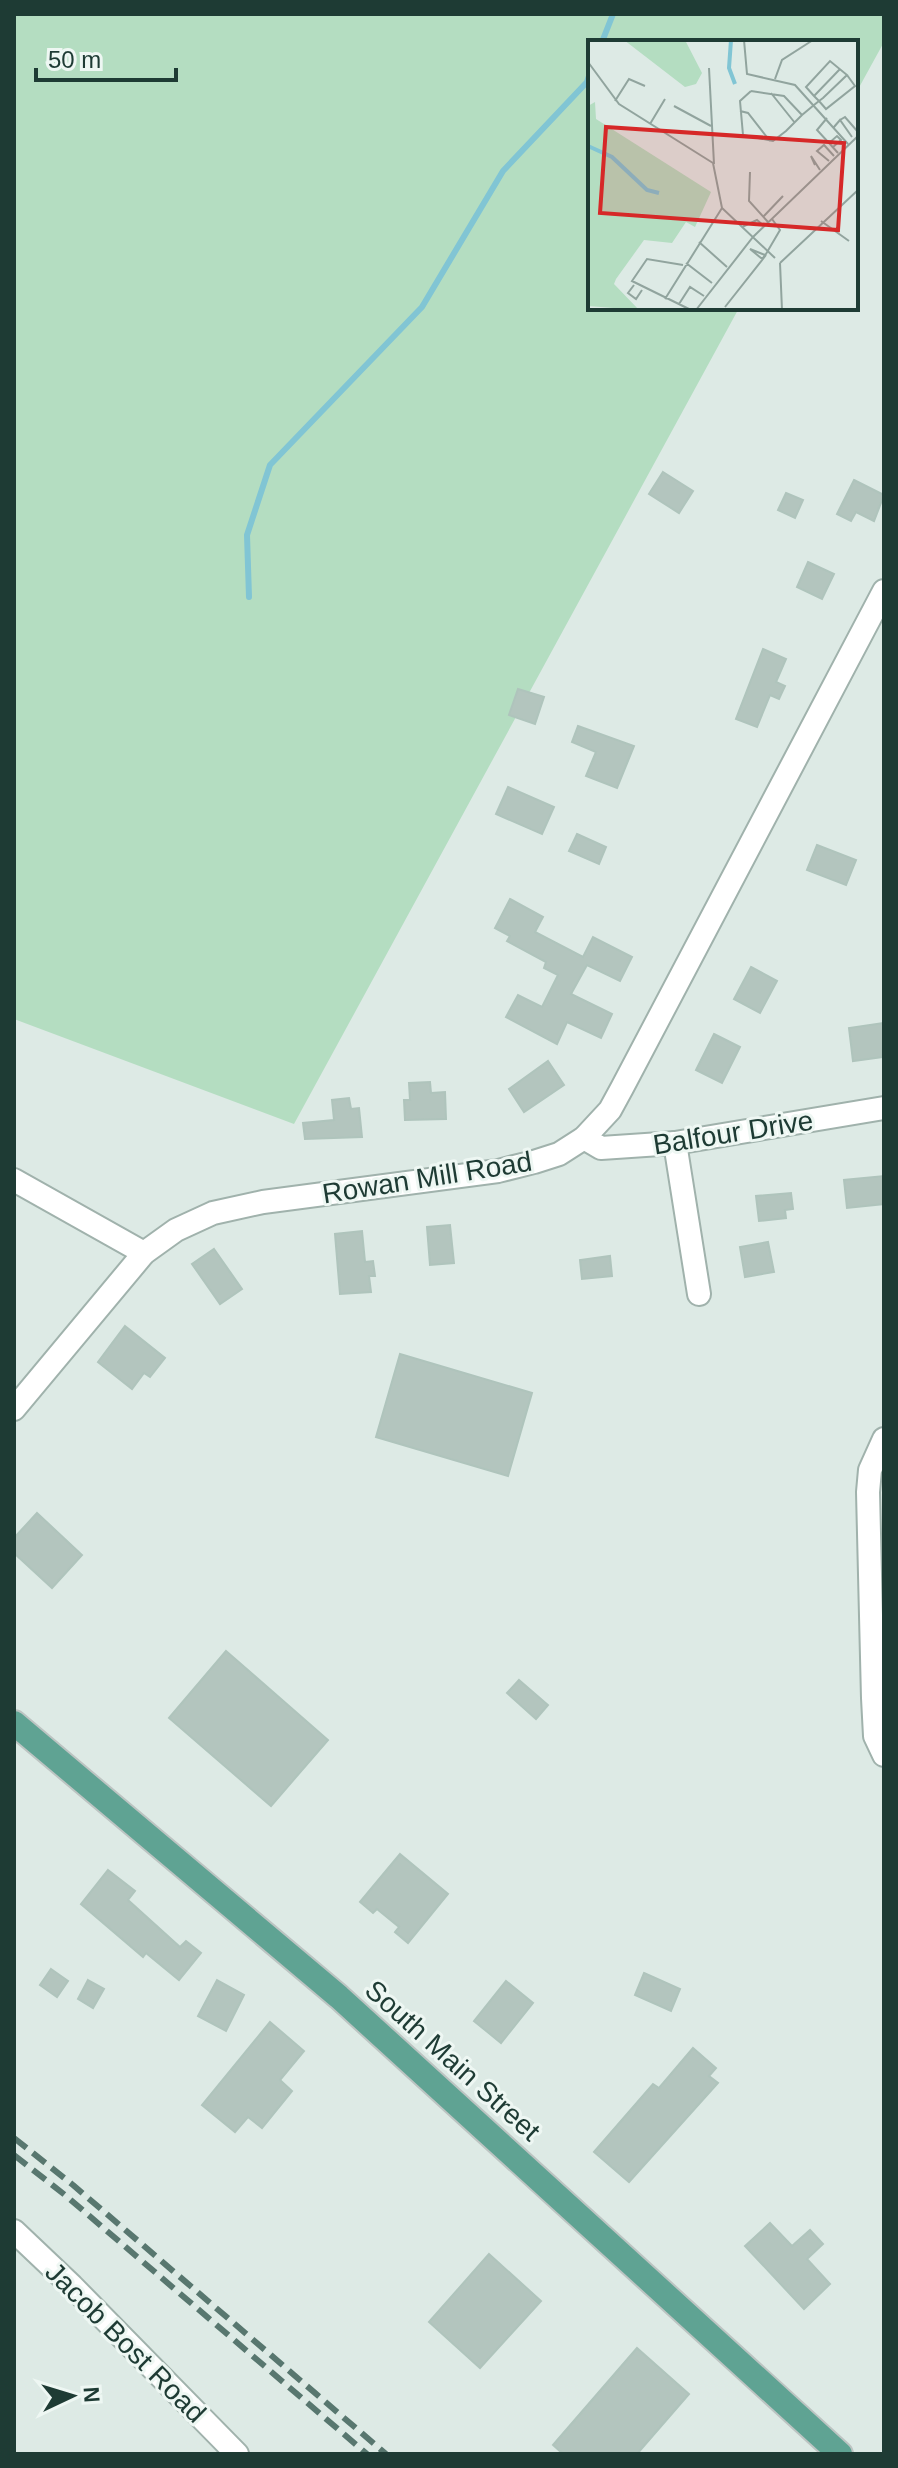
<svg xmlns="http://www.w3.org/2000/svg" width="898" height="2468" viewBox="0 0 898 2468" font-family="Helvetica,sans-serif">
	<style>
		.green { fill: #b4ddc1 }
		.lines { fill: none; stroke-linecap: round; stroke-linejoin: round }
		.stream { stroke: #81c5d4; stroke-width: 6 }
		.building { fill: #b3c5be; stroke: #afc4bc; stroke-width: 2 }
		.minor-casing { stroke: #a0b2ac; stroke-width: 26 }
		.major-casing { stroke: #bcc4c2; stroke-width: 28 }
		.minor { stroke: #fff; stroke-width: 22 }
		.major { stroke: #5fa393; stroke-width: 24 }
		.rail { stroke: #58776f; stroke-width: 6; stroke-dasharray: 16 8; stroke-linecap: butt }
		.labels { text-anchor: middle; stroke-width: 6; stroke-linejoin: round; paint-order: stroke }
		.street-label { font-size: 28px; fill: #1e3b34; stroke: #eef7f3 }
		.inset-river { fill: none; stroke: #81c5d4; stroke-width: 4 }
		.inset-road { fill: none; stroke: #91a49e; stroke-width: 2 }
		.view { fill: #d62828; fill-opacity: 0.15; stroke: #d62828; stroke-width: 4 }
		.inset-edge { fill: none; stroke: #1e3b34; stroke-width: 4 }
	</style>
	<rect width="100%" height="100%" fill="#ddeae5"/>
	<path class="green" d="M14 14H884V42L856 93V42H590V308H739L294 1124 14 1019Z"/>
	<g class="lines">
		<g class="stream">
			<path d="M602 42 613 14"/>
			<path d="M249 597 247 535 270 465 422 307 503 171 587 82 590 73"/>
		</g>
	</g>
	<g class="building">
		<path d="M663 472 693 491 679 513 649 494Z"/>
		<path d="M854 480 884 495 874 521 856 512 851 521 837 514Z"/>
		<path d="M786 493 803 500 795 518 778 510Z"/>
		<path d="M808 562 834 574 822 599 797 587Z"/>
		<path d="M763 649 786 659 776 682 785 686 779 699 770 695 757 727 736 719Z"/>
		<path d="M518 689 544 697 535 724 509 715Z"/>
		<path d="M578 726 634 746 617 788 586 776 596 752 572 742Z"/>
		<path d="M508 787 554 807 542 834 496 814Z"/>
		<path d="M577 834 606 847 599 864 569 851Z"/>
		<path d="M817 845 856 860 846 885 807 870Z"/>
		<path d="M510 899 543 917 535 932 583 957 593 937 632 957 620 981 587 965 571 994 612 1014 601 1038 567 1022 557 1044 506 1017 518 995 542 1007 558 975 544 968 546 962 507 941 510 936 495 928Z"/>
		<path d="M751 967 777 981 760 1013 734 999Z"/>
		<path d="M884 1023 882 1057 853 1061 849 1028Z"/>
		<path d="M714 1034 740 1047 722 1083 696 1070Z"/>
		<path d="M548 1061 564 1085 524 1112 509 1089Z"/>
		<path d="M430 1082 431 1093 445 1092 446 1119 405 1120 404 1100H410L409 1083Z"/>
		<path d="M349 1098 351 1109 359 1108 362 1137 305 1139 303 1123 334 1120 332 1100Z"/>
		<path d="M884 1176V1204L847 1208 844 1180Z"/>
		<path d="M791 1193 793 1209 785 1210 786 1218 759 1221 756 1196Z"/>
		<path d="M450 1225 454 1263 430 1265 427 1227Z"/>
		<path d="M362 1231 365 1262 373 1261 375 1276H369L371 1292 340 1294 335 1234Z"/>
		<path d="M768 1242 774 1272 745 1277 740 1247Z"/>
		<path d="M214 1249 242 1289 220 1304 192 1264Z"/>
		<path d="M610 1256 612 1276 582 1279 580 1260Z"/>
		<path d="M125 1326 165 1358 150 1377 144 1373 132 1389 98 1362Z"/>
		<path d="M400 1354 532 1393 508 1476 376 1437Z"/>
		<path d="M37 1513 82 1555 52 1588 14 1553V1538Z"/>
		<path d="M226 1651 328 1740 271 1806 169 1718Z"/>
		<path d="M519 1680 548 1705 536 1719 507 1693Z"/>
		<path d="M400 1854 448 1894 408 1943 395 1932 399 1927 377 1909 373 1913 360 1902Z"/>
		<path d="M108 1870 135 1891 128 1900 180 1947 186 1941 201 1953 179 1980 146 1953 143 1957 81 1904Z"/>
		<path d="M51 1969 68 1981 57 1997 40 1985Z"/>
		<path d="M644 1973 680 1989 671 2011 635 1995Z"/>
		<path d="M88 1980 104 1989 93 2008 78 1999Z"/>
		<path d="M217 1980 244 1995 226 2031 198 2016Z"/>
		<path d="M506 1981 533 2003 501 2043 474 2021Z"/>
		<path d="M270 2022 304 2051 280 2080 292 2091 262 2128 248 2117 235 2132 202 2105Z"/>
		<path d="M693 2048 716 2068 709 2076 718 2083 629 2182 594 2152 653 2084 659 2088Z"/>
		<path d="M770 2223 792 2246 810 2230 823 2244 807 2259 830 2284 804 2309 745 2246Z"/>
		<path d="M489 2254 541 2301 480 2368 429 2322Z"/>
		<path d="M637 2348 689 2394 637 2454H563L553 2445Z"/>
	</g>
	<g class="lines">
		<defs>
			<g id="minor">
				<path d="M584 1138 601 1148 675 1143 884 1108"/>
				<path d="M675 1143 699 1294"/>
				<path d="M14 1180 144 1253"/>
				<path d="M14 1409 144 1253 176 1230 213 1213 263 1202 498 1171 534 1162 559 1154 584 1138 610 1110 622 1088 884 591"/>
				<path d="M884 1439 870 1470 868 1492 873 1698 875 1736 884 1755"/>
				<path d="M14 2231 72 2286 237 2454"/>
			</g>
			<path id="major" d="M14 1723 339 1997 840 2454"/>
		</defs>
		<use href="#minor" class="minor-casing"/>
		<use href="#major" class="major-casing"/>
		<use href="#minor" class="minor"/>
		<use href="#major" class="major"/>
		<g class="rail">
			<path d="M14 2138 73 2185 386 2454"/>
			<path d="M14 2155 65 2195 367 2454"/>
		</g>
	</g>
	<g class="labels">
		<g class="street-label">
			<text transform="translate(733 1132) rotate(-9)" y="10">Balfour Drive</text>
			<text transform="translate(427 1177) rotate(-9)" y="10">Rowan Mill Road</text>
			<text transform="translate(453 2060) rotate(42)" y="10">South Main Street</text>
			<text transform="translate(126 2342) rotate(45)" y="10">Jacob Bost Road</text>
		</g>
	</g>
	<g transform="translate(588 40)">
		<rect width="270" height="270" fill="#ddeae5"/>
		<path d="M36 0H97L114 33 108 44 97 47ZM7 62 8 79 123 152 107 187 98 182 84 203 56 200 28 239 26 244 51 270 0 266V66Z" fill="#b4ddc1"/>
		<path class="inset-river" d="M143 0 141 28 147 44M0 106 24 117 59 150 71 153"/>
		<path class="inset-road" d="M156 0 159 34 207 45 260 104M0 22 31 64 125 123 134 168 187 218M121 28 126 124M187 39 194 20 225 0M163 51 152 61 155 95 185 101 198 91 214 75 226 65 231 61 235 58 259 35 242 21 218 47 226 56 231 61 238 69 267 46 259 35M163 51 196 56 214 75M183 53 207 83M226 56 252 29M27 61 41 39 57 46M86 66 123 86M152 71 160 73 182 101M239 78 229 90 241 103M252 80 257 77 270 92M62 84 77 59M246 87 252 80 264 97M245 107 253 100 249 96 241 103 250 113M241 121 229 111 236 105 246 116M227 125 223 116 232 130M162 132 161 161 180 182M175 177 195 156M233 181 261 201M154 187 169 180 176 186M111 202 139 227M177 215 162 209 173 218H175L177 215 178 214 192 190 184 179M98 223 124 243M192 223 270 150M192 223 194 270M95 225 59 219 44 241 103 270M46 245 40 253 48 259 54 250M77 259 134 168M91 264 102 247 116 256M137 267 178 215M108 270 165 197 270 96"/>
		<path class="view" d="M18 87 256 103 250 190 12 173Z"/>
		<rect width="270" height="270" class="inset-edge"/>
	</g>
	<rect width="898" height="2468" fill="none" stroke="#1e3b34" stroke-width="32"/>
	<g transform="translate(72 2396) rotate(86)" stroke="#eef7f3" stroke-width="6" paint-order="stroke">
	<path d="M0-6L14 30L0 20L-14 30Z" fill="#1e3b34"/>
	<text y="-12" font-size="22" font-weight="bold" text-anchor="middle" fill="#1e3b34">N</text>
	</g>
	<path d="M36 68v12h140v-12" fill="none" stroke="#1e3b34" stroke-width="4"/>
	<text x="48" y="68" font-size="24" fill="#1e3b34" stroke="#eef7f3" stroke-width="6" paint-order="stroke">50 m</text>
</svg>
